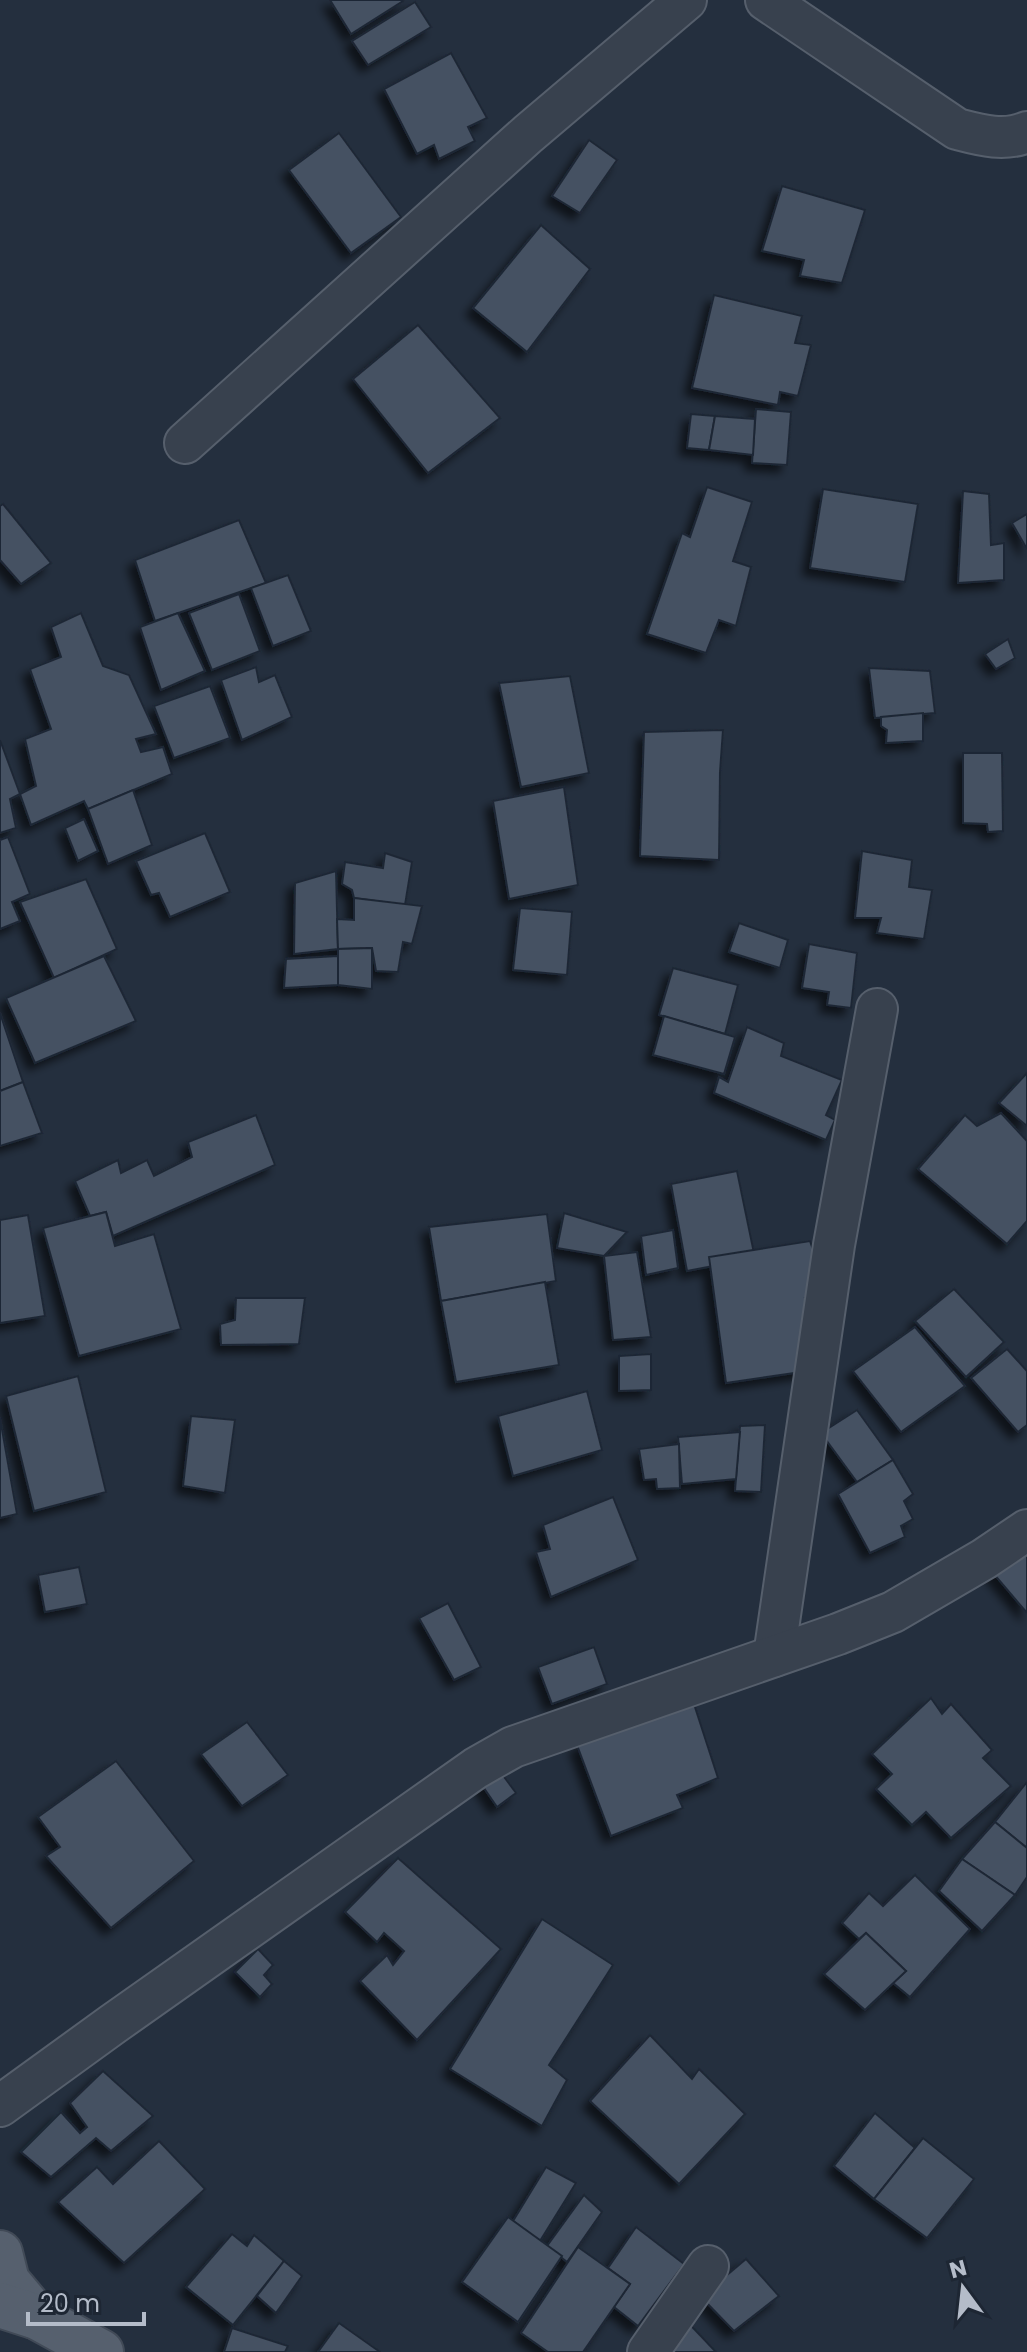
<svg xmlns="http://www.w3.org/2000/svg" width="1027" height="2352" viewBox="0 0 1027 2352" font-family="Poppins,sans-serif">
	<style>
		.building { fill: #455162; stroke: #1f2835; stroke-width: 2; filter: url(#shadow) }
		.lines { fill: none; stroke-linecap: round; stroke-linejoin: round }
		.minor-casing { stroke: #565f6c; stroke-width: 44 }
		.major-casing { stroke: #414a57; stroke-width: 48 }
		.minor { stroke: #38414e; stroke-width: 40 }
		.major { stroke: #56606e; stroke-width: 44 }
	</style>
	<defs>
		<filter id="shadow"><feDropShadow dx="-7" dy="7" stdDeviation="4" flood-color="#0009"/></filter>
	</defs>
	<rect width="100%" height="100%" fill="#242f3e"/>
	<g class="building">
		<path d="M330 0H402L403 1 351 34Z"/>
		<path d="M415 2 431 27 368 65 352 41Z"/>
		<path d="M451 53 487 118 468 127 475 141 439 159 434 145 417 154 384 89Z"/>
		<path d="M339 133 401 217 351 253 289 170Z"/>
		<path d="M589 140 617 160 580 213 552 196Z"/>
		<path d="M782 186 865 210 842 283 800 276 804 260 762 251Z"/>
		<path d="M541 225 590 269 527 352 473 308Z"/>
		<path d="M714 295 802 316 795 343 811 345 798 396 780 392 778 405 692 388Z"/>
		<path d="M418 325 500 418 428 473 353 379Z"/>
		<path d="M756 409 791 412 787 465 752 463Z"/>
		<path d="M691 414 715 416 709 450 687 448Z"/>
		<path d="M715 416 755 419 753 455 709 450Z"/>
		<path d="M707 487 752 502 733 561 751 567 736 626 719 620 706 653 647 634 682 533 690 537Z"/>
		<path d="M823 489 918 504 905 582 810 568Z"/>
		<path d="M963 491 989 494 991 545 1004 543V580L958 583Z"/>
		<path d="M3 504 51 563 21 584 0 560V506Z"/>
		<path d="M1027 514V549L1012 523Z"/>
		<path d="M239 520 266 583 155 621 135 560Z"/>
		<path d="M288 575 311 631 273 646 251 588Z"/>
		<path d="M239 594 260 651 212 670 189 613Z"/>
		<path d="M81 613 103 666 129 675 156 734 136 739 141 752 163 747 172 774 88 809 84 801 31 825 20 794 36 786 25 739 51 729 30 669 61 657 51 627Z"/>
		<path d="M178 613 205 671 161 690 140 627Z"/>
		<path d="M1008 639 1015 658 996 669 985 654Z"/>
		<path d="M256 667 259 682 275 675 292 717 242 740 221 680Z"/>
		<path d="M869 668 930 671 935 713 875 718Z"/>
		<path d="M570 676 589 773 521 787 499 683Z"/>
		<path d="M210 686 230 738 174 758 154 706Z"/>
		<path d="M923 713V741L886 743 887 730 881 726V717Z"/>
		<path d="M723 730 720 772 719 860 640 856 644 732Z"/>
		<path d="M0 740 20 794 10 799 16 828 0 833Z"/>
		<path d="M963 753H1002L1003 831 988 832 987 824 963 823Z"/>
		<path d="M564 787 578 885 509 899 493 801Z"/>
		<path d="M133 790 152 845 108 864 88 809Z"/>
		<path d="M84 819 98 851 78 861 65 828Z"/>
		<path d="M205 833 230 892 170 917 159 893 151 895 136 861Z"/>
		<path d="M8 837 30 894 12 902 20 921 0 929V840Z"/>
		<path d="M862 851 912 860 909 887 932 890 924 939 877 933 881 918H855Z"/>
		<path d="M385 853 412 862 405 905 354 898 352 890 342 884 345 862 383 868Z"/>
		<path d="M336 871 338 949 294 954 295 883Z"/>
		<path d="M86 879 117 949 54 978 20 902Z"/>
		<path d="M354 898 422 906 412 944 403 942 398 972 376 971 372 948 338 949 337 919 354 920Z"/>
		<path d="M520 908 572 912 567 975 513 970Z"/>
		<path d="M739 923 788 940 780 968 729 952Z"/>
		<path d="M809 944 857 953 851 1008 827 1005 829 992 802 988Z"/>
		<path d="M372 948V989L338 985V949Z"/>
		<path d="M104 956 136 1021 35 1063 6 998Z"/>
		<path d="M338 956V985L284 988 286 959Z"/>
		<path d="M673 968 738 985 725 1034 659 1015Z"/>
		<path d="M0 1013 23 1082 0 1091Z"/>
		<path d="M664 1016 735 1037 724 1074 653 1055Z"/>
		<path d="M747 1027 784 1043 781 1056 842 1080 826 1115 835 1120 826 1140 714 1093 719 1077 728 1082Z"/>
		<path d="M1027 1073V1126L999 1103Z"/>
		<path d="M23 1082 42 1133 0 1146V1091Z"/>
		<path d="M1001 1113 1027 1141V1221L1007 1244 918 1169 965 1115 977 1126Z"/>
		<path d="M256 1115 275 1165 113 1236 106 1212 90 1216 75 1181 118 1160 121 1173 147 1160 154 1176 192 1157 188 1142Z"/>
		<path d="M737 1171 755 1258 687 1271 671 1184Z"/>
		<path d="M106 1212 115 1246 154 1234 181 1329 79 1356 43 1228Z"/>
		<path d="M564 1213 627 1232 604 1256 557 1248Z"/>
		<path d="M547 1214 556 1281 441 1301 429 1227Z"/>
		<path d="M28 1215 45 1316 0 1323V1220Z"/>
		<path d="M673 1230 678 1268 646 1275 641 1236Z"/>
		<path d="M810 1241 827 1291 805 1298 813 1328 815 1370 726 1383 709 1257Z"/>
		<path d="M637 1252 651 1337 613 1340 604 1256Z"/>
		<path d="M545 1282 559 1365 456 1382 441 1301Z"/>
		<path d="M954 1289 1004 1342 966 1377 915 1321Z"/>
		<path d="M236 1298H305L299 1344 221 1345 220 1324 235 1320Z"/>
		<path d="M915 1327 965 1386 901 1432 853 1371Z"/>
		<path d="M1007 1349 1027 1371V1425L1018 1432 971 1378Z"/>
		<path d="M651 1354V1390L619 1391V1356Z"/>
		<path d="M78 1376 106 1492 34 1511 6 1396Z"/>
		<path d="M587 1391 602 1450 513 1476 498 1416Z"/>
		<path d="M857 1410 893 1460 857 1482 821 1433Z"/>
		<path d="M191 1416 235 1420 225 1493 183 1486Z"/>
		<path d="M0 1418 17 1514 0 1518Z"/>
		<path d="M765 1425 761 1492 735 1491 740 1426Z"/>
		<path d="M740 1432 736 1479 682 1484 678 1437Z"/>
		<path d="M679 1444 680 1488 657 1489 656 1479 644 1480 639 1449Z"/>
		<path d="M893 1460 913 1494 904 1501 913 1519 901 1526 905 1537 870 1553 838 1494Z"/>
		<path d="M613 1497 638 1560 551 1597 536 1552 550 1549 543 1525Z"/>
		<path d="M1027 1537V1613L987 1566Z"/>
		<path d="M79 1567 87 1604 45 1612 38 1575Z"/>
		<path d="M448 1603 481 1667 454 1680 419 1618Z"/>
		<path d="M594 1647 607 1684 552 1704 538 1667Z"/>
		<path d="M931 1698 942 1714 951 1704 992 1750 983 1758 1011 1786 951 1838 926 1812 912 1825 876 1789 892 1774 872 1754Z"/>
		<path d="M693 1701 718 1778 677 1795 683 1808 611 1836 577 1745Z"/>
		<path d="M247 1722 288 1775 242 1806 201 1754Z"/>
		<path d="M116 1761 194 1861 111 1928 46 1856 60 1847 38 1817Z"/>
		<path d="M493 1762 516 1793 497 1807 475 1775Z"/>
		<path d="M1027 1782V1848L995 1822Z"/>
		<path d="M995 1822 1027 1848V1877L1015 1895 962 1859Z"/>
		<path d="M398 1858 501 1949 417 2040 360 1981 387 1955 393 1965 404 1951 384 1933 377 1942 345 1912Z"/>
		<path d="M962 1859 1015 1895 982 1931 939 1891Z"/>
		<path d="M915 1875 970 1929 910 1997 893 1983 906 1971 866 1933 859 1939 842 1923 869 1893 883 1906Z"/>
		<path d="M542 1919 613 1965 549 2065 567 2080 542 2126 450 2069Z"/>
		<path d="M866 1933 906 1971 865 2010 824 1974Z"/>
		<path d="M258 1949 273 1965 264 1975 272 1984 260 1997 235 1972Z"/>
		<path d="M650 2035 692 2079 699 2069 745 2114 679 2184 590 2101Z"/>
		<path d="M103 2071 153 2116 111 2151 96 2138 51 2177 21 2152 61 2112 80 2133 87 2127 70 2103Z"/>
		<path d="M875 2113 915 2148 874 2199 834 2166Z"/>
		<path d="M923 2138 974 2179 927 2238 874 2199Z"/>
		<path d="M159 2141 205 2189 124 2263 58 2202 97 2167 113 2184Z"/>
		<path d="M546 2167 576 2183 540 2241 513 2221Z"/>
		<path d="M584 2195 602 2212 567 2262 547 2246Z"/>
		<path d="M508 2217 562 2256 518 2322 462 2282Z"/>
		<path d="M636 2227 684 2264 638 2326 614 2307 630 2284 608 2268Z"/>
		<path d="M232 2234 247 2246 254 2235 284 2261 233 2325 186 2287Z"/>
		<path d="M578 2247 630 2284 583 2352H548L521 2333Z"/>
		<path d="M746 2259 779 2296 734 2331 701 2297Z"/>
		<path d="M284 2261 302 2276 276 2313 257 2296Z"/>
		<path d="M679 2313 716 2352H655Z"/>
		<path d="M339 2323 380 2352H318Z"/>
		<path d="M232 2328 288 2346 285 2352H224Z"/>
	</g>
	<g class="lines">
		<defs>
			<g id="minor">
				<path d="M766 0 957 129C980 135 1004 142 1027 132"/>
				<path d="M185 443 528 134 686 0"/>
				<path d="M774 1656 834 1245 877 1009"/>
				<path d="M0 2106 113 2024 476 1768 513 1747 838 1634 893 1612 984 1559 1027 1530"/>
				<path d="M648 2352 708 2266"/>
			</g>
			<g id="major">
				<path d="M0 2253 7 2281 37 2317"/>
				<path d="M0 2305 37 2317 101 2352"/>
			</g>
		</defs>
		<use href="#minor" class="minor-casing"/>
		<use href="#major" class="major-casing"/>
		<use href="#minor" class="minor"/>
		<use href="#major" class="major"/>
	</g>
	<g transform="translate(963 2288) rotate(345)" stroke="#1d2633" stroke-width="6" paint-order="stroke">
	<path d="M0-6L14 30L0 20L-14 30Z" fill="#b4bcc9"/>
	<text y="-12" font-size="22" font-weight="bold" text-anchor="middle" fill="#b4bcc9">N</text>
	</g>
	<path d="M28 2312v12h116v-12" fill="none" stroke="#b4bcc9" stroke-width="4"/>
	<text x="40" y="2312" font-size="24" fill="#b4bcc9" stroke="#1d2633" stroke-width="6" paint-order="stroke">20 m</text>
</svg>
